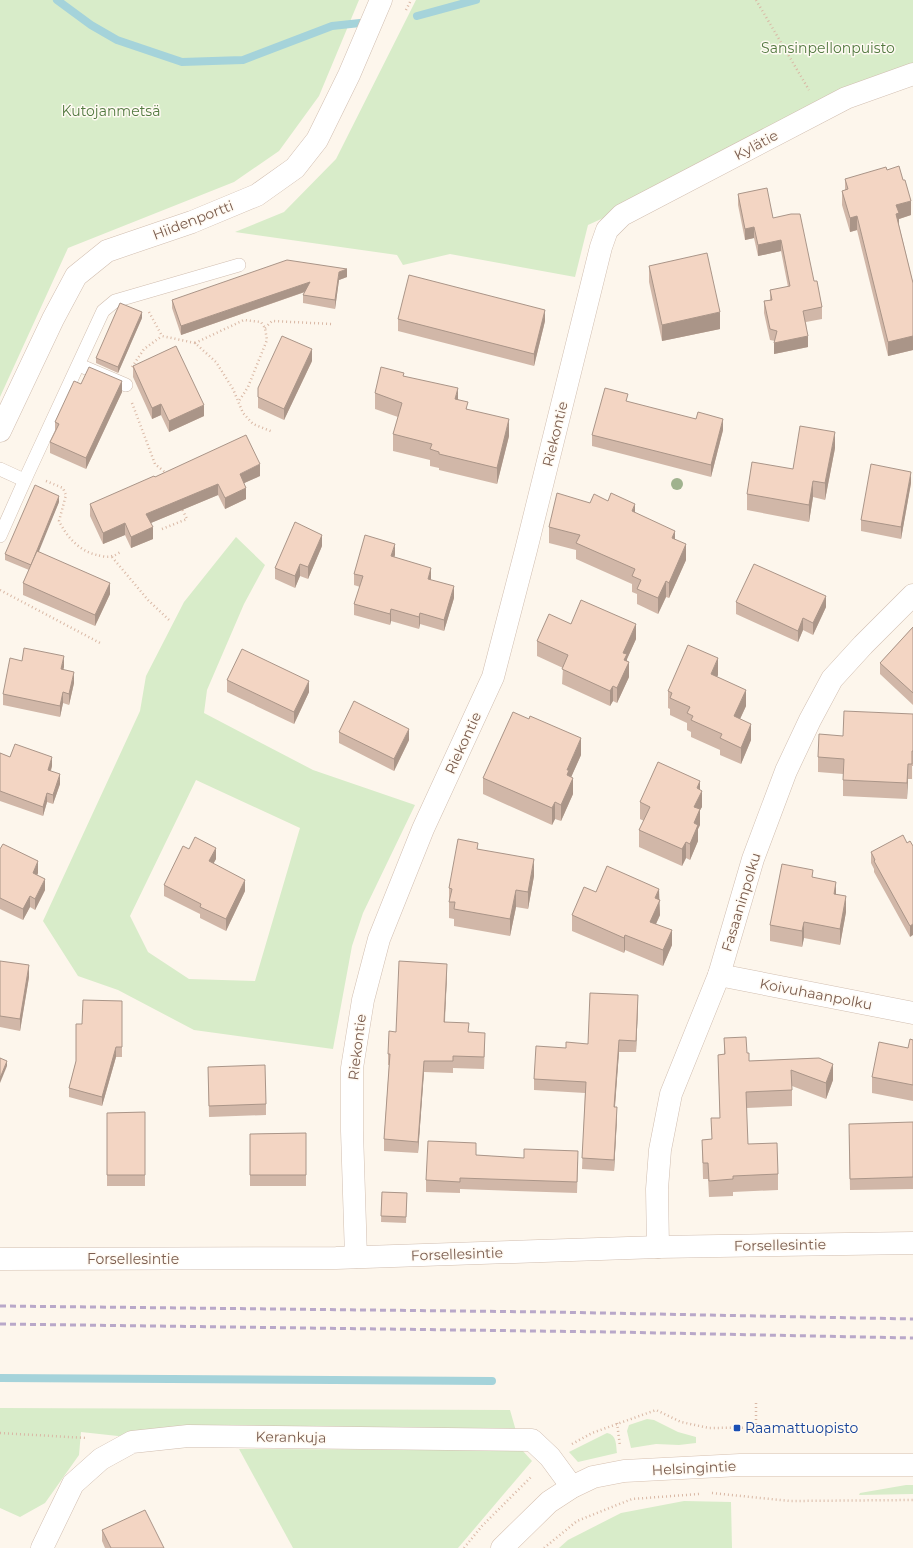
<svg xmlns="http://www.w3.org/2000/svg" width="913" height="1548" viewBox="0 0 913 1548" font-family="Montserrat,sans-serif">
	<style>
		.green { fill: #d8ecc9; fill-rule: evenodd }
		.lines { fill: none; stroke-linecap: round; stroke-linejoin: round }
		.stream { stroke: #a5d3da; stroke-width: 8 }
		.service-casing { stroke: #d1beb0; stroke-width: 14 }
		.minor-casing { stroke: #d1beb0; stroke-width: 23 }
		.secondary-casing { stroke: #d6c0b0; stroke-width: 23 }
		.path { stroke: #d9b8a5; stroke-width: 2.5; stroke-dasharray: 1 3; stroke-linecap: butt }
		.service { stroke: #fff; stroke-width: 13 }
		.minor { stroke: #fff; stroke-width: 22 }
		.secondary { stroke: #fff; stroke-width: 22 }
		.rail { stroke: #b9a8c9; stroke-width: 3; stroke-dasharray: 6 4; stroke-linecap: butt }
		.tree { fill: #a0b28e }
		.wall { fill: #d1b7a8 }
		.shaded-wall { fill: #aa9588 }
		.building { fill: #f3d5c3; stroke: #aa9588 }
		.transit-dot { fill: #1a4fb4; stroke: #fffaf3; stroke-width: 1.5 }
		.labels { text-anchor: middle; stroke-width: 3; stroke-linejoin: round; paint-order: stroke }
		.park-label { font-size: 14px; fill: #537a41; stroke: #fffaf3 }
		.street-label { font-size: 14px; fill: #7a5c4d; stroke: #fffaf3 }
		.transit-label { font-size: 14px; fill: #164399; stroke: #fffaf3; text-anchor: start }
	</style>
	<rect width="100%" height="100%" fill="#fdf6ec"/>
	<g class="green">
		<path d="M0 0H359L319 96 279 151 234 182 68 248 0 397Z"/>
		<path d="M416 0H913V69L671 187 588 225 575 277 450 254 403 265 397 255 235 232 284 212 336 159Z"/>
		<path d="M236 537 265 565 244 604 207 690 204 713 313 770 415 805 363 913 352 946 333 1049 194 1030 118 990 78 976 43 921 140 711 146 676 184 602ZM196 780 300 828 255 981 189 979 148 952 130 916Z"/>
		<path d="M0 1408 510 1410 516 1431 127 1437 81 1432 79 1455 45 1503 20 1517 0 1508Z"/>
		<path d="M647 1419 654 1420 678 1432 696 1437V1443L679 1445 656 1444 631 1448 627 1431 629 1425Z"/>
		<path d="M607 1433C617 1435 616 1445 617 1453L578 1462 569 1452Z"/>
		<path d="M239 1449 522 1450 532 1461 458 1548H293Z"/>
		<path d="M906 1485H913V1494L859 1495 860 1493Z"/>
		<path d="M684 1501 731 1502 732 1548H559L568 1540 621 1513Z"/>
	</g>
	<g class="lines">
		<g class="stream">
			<path d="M57 0 91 25 117 40 182 62 243 60 332 26 360 23"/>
			<path d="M417 16 476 0"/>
			<path d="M0 1378 492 1381"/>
		</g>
		<defs>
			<g id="service">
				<path d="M79 365 126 385"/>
				<path d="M0 469 24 480"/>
				<path d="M0 536 28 473 103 311 115 301 239 265"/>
			</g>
			<g id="minor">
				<path d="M0 431 53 319 76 276 107 251 192 222 257 195 295 168 317 140 349 75 381 0"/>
				<path d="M719 975 913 1013"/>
				<path d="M658 1247 657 1189 660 1150 671 1094 719 975 753 859 786 771 810 720 832 679 863 645 913 595"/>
				<path d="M356 1257 352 1131V1068L363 1000 379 939 423 829 493 677 526 550 601 247 607 230 622 215 846 98 913 74"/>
				<path d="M0 1259 336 1258 658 1247 913 1243"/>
				<path d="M42 1548 73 1484 101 1459 132 1442 188 1436 532 1440 550 1457 572 1487"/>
			</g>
			<path id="secondary" d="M502 1548 549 1502 572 1487 593 1477 624 1471 740 1465H913"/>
		</defs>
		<use href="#service" class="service-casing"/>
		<use href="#minor" class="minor-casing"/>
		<use href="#secondary" class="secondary-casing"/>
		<g class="path">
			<path d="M756 0 809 90"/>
			<path d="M406 10 411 0"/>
			<path d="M149 312 162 336 195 343 216 362 233 389 243 413 253 424 273 432"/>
			<path d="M265 328 272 321 332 324"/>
			<path d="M195 343 244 320 261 322 265 328 267 340 248 387 239 401"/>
			<path d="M132 367 144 349 162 336"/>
			<path d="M132 403 155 464 166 473"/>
			<path d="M46 481 63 488 66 495 59 521C67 537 79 551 97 555 101 556 108 558 112 556 115 556 118 553 121 552"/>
			<path d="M162 529 187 519 181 507"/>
			<path d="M112 557 148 600 169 620"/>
			<path d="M0 590 100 643"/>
			<path d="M756 1403V1428"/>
			<path d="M617 1423 620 1446"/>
			<path d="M0 1433 87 1438"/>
			<path d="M572 1444 592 1433 656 1410 681 1422 709 1428 805 1427"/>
			<path d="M712 1493 790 1501 913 1500"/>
			<path d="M464 1548 482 1526 532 1476"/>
			<path d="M544 1548 577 1521 632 1499 699 1494"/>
		</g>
		<use href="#service" class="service"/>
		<use href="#minor" class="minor"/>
		<use href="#secondary" class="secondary"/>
		<g class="rail">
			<path d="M0 1306 550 1312 913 1319"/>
			<path d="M0 1324 612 1332 913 1338"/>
		</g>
	</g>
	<circle class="tree" cx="677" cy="484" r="6"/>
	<g class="wall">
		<path d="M887 170 911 215 899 219V225L913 283V350L888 356 857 230 850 232 842 205V191L845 190V179Z"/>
		<path d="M738 194 773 218 814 281 822 307V319L806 322 808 347 774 354 775 341 770 340 764 313V301L770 300V290L788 287 781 251 758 256 754 238 745 240 738 205Z"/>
		<path d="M649 266 720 329 662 341 649 282Z"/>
		<path d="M347 277 339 280 335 309 303 303V295L305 292 181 335 172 308V300Z"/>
		<path d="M142 318 118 373 96 363V358Z"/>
		<path d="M398 319 545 321 534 366 398 331Z"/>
		<path d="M312 361 284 420 258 408V388Z"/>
		<path d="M133 366 204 416 169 432 161 415 152 419 133 377Z"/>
		<path d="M404 376 458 399 468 410 509 436 497 484 439 470V468L430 466V460L393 451V434L398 417 375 409V393Z"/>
		<path d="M81 384 122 392 86 469 50 453V442L55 432V422Z"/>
		<path d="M628 402 723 430 711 477 592 446V435Z"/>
		<path d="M835 448 825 500 813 497 809 522 747 510V494L793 469Z"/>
		<path d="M260 476 244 483 246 499 225 509 218 495 151 523 153 539 131 548 125 535 103 544 90 516V504Z"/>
		<path d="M911 483 901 539 861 531V520Z"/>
		<path d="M59 502 38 551 110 594 95 626 23 595V583L29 570 5 560V554Z"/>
		<path d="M590 503 635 513 675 539 686 560 669 598 666 597 658 614 637 604V594L632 592V584L576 559V550L549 543V527Z"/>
		<path d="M322 546 308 579 300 576 295 588 275 579V568Z"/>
		<path d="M395 555 394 557 431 580 454 598 444 631 420 624 419 629 391 621 390 625 354 615V604L360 587 354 585V574Z"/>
		<path d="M736 602 826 607 813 635 803 630 798 642 736 614Z"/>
		<path d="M571 624 636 639 627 659 629 677 617 703 613 701 610 706 562 684 563 668 537 656V641Z"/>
		<path d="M913 627V705L880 674V663Z"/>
		<path d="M22 661 64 667 63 669 74 683 69 705 63 703 60 717 3 705V694Z"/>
		<path d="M718 675 717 677 746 706 740 719 751 740 741 764 720 755V750L691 737V732L687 730V723L670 715V709L668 708V691Z"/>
		<path d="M227 680 309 692 294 724 227 692Z"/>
		<path d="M913 714V766H912V779H908L907 799 843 796V774L818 772V757L843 736Z"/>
		<path d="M339 732 409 740 394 771 339 743Z"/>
		<path d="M0 753 10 757 52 766 51 771 60 784 53 804 47 802 43 816 0 801Z"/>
		<path d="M581 755 571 777 573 794 561 821 555 819 552 825 483 794V778Z"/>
		<path d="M700 790 702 807 700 810V825L698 829V841L690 860 686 858 682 866 639 847V830L644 821 640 819V802Z"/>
		<path d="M910 841V937L874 872V869L871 863V852L907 843Z"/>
		<path d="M0 849 38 873 37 875 45 890 35 910 30 907 23 920 0 909Z"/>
		<path d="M189 849 216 859 213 863 245 891 226 931 200 918V914L164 896V885Z"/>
		<path d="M478 849 534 876 528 909 516 907 510 936 454 926V919L449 918V888Z"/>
		<path d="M813 877 836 894 846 912 840 945 804 938 802 947 770 941V925Z"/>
		<path d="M596 892 659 900 660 915 656 924 672 945 663 966 625 950 624 953 572 931V915Z"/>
		<path d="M0 961 29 977 20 1031 0 1027Z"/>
		<path d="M447 975 445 1022 469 1032 485 1044 484 1069 453 1068V1073L424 1072 418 1153 384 1151V1139L389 1065H388V1054L396 1032Z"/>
		<path d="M122 1001V1057H116L102 1106 69 1097V1088L76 1061 82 1024Z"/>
		<path d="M638 1007 636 1052H619L615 1107 617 1118 614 1171 582 1169 585 1093 534 1090V1079L566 1048 588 1044Z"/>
		<path d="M724 1038 747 1053 749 1061 819 1058 833 1080 826 1099 792 1086V1106L746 1108 748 1144 778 1174V1190L733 1192V1196L709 1197 708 1179H703L702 1140 712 1139 711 1118H720L718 1055 724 1054Z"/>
		<path d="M913 1040V1101L872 1093V1077L908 1048Z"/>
		<path d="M208 1067 266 1104V1115L209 1117Z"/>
		<path d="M145 1112V1186H107V1113Z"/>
		<path d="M913 1122V1189L850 1190 849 1135Z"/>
		<path d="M306 1133V1186H250V1134Z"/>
		<path d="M476 1155 578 1162 577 1193 460 1189V1193L426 1192V1180Z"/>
		<path d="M382 1192 407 1193 406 1223 381 1222Z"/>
		<path d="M102 1530 164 1548H105L102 1541Z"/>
	</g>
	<g class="shaded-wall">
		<path d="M911 201V215L899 219V227L896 228V205Z"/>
		<path d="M857 216V230L850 232V218Z"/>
		<path d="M754 227V238L745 240V229Z"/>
		<path d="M781 240V251L758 256V245Z"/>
		<path d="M347 269V277L339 280 335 309V300L339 272Z"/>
		<path d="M310 282V290L181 335V326Z"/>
		<path d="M545 310V321L534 366V354Z"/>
		<path d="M142 312V318L118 373V367Z"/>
		<path d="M720 312V329L662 341V325Z"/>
		<path d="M808 336V347L774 354V343Z"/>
		<path d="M913 336V350L888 356V342Z"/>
		<path d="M312 349V361L284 420V409Z"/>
		<path d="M122 381V392L86 469V458Z"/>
		<path d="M458 388V404L455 399Z"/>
		<path d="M161 404V415L152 419V408Z"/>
		<path d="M204 405V416L169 432V421Z"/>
		<path d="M509 419V436L497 484V468Z"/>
		<path d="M723 419V430L711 477V465Z"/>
		<path d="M835 432V448L825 500V483Z"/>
		<path d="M260 464V476L240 485V474Z"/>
		<path d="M911 472V483L901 539V527Z"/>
		<path d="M813 481V497L809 522V505Z"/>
		<path d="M218 484V495L146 525V514Z"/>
		<path d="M246 488V499L225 509V498Z"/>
		<path d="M59 496V502L31 571V565Z"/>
		<path d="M635 504V520L632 511Z"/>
		<path d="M125 523V535L103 544V533Z"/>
		<path d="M153 527V539L131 548V537Z"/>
		<path d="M675 531V546L672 538Z"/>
		<path d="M322 535V546L308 579V567Z"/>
		<path d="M395 544V555L391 568V556Z"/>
		<path d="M686 544V560L669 598V583Z"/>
		<path d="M300 564V576L295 588V576Z"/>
		<path d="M431 568V580L428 579Z"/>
		<path d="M666 581V597L658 614V598Z"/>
		<path d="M110 583V594L95 626V615Z"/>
		<path d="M454 586V598L444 631V620Z"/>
		<path d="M826 596V607L813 635V623Z"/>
		<path d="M391 609V621L390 625V614Z"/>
		<path d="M420 613V624L419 629V617Z"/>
		<path d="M803 618V630L798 642V631Z"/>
		<path d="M636 624V639L627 659V666L629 662V677L617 703V688L623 653Z"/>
		<path d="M64 656V667L61 680V669Z"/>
		<path d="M718 658V675L711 690V674Z"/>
		<path d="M74 672V683L69 705V694Z"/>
		<path d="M309 681V692L294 724V712Z"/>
		<path d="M613 686V701L610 706V691Z"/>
		<path d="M746 690V706L734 732V716Z"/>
		<path d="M63 692V703L60 717V706Z"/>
		<path d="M751 724V740L741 764V748Z"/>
		<path d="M409 729V740L394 771V759Z"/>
		<path d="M581 738V755L569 782 567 791V770Z"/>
		<path d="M52 757V766L48 779V770Z"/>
		<path d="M908 764V779L907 799V783Z"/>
		<path d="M60 774V784L53 804V795Z"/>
		<path d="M573 778V794L561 821V805Z"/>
		<path d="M700 781V795L702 791V807L700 810V825L698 829V841L690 860V844L694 807 697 788Z"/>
		<path d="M47 793V802L43 816V807Z"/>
		<path d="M555 802V819L552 825V808Z"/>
		<path d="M686 842V858L682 866V849Z"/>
		<path d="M216 848V859L209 872V861Z"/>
		<path d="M534 859V876L528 909V892Z"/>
		<path d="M38 861V873L33 884V873Z"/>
		<path d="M45 879V890L35 910V899Z"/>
		<path d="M245 880V891L226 931V919Z"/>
		<path d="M836 882V898L834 894Z"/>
		<path d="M659 889 660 915 650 937V922L655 898Z"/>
		<path d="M516 890V907L510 936V919Z"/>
		<path d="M30 896V907L23 920V909Z"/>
		<path d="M846 896V912L840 945V929Z"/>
		<path d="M804 922V938L802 947V931Z"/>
		<path d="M913 924V935L910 937V926Z"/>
		<path d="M672 930V945L663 966V950Z"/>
		<path d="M625 935V950L624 953V938Z"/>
		<path d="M447 964V975L444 1033V1022Z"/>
		<path d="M29 965V977L20 1031V1019Z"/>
		<path d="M638 995V1007L636 1052V1041Z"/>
		<path d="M619 1040V1052L614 1118V1107Z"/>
		<path d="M116 1047V1057L102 1106V1097Z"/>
		<path d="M7 1061V1066L0 1083V1078Z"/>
		<path d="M424 1061V1072L418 1153V1142Z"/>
		<path d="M833 1064V1080L826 1099V1083Z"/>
		<path d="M617 1107V1118L614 1171V1160Z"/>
	</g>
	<g class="building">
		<path d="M899 166 903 180H905L911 201 896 205 899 213 896 214 913 283V336L888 342 857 216 850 218 842 191 848 189 845 179 886 167 887 170Z"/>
		<path d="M767 188 773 218 791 214H800L814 281H817L822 307 803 311 808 336 774 343 777 331 770 329 764 301 772 300 770 290 790 286 781 240 758 245 754 227 745 229 738 194Z"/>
		<path d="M707 253 720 312 662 325 649 266Z"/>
		<path d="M287 260 347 269 339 272 335 300 303 295 310 282 181 326 172 300Z"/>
		<path d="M409 275 545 310 534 354 398 319Z"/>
		<path d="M120 303 142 312 118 367 96 358Z"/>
		<path d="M282 336 312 349 284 409 258 397V388Z"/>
		<path d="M176 346 204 405 169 421 161 404 152 408 133 366Z"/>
		<path d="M89 367 122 381 86 458 50 442 59 424 55 422 74 381 81 384Z"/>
		<path d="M381 367 404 373 403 376 458 388 455 399 468 402 466 409 509 419 497 468 439 454V452L430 449 432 444 393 434 402 403 375 393Z"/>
		<path d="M605 388 628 394 626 401 696 419 698 412 723 419 711 465 592 435Z"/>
		<path d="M800 426 835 432 825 483 813 481 809 505 747 494 752 462 793 469Z"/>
		<path d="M246 435 260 464 240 474 246 488 225 498 218 484 146 514 153 527 131 537 125 523 103 533 90 504 154 476 155 477Z"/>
		<path d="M871 464 911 472 901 527 861 520Z"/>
		<path d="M35 485 59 496 31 565 5 554Z"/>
		<path d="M557 493 590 503 594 494 608 501 611 493 635 504 632 511 675 531 672 538 686 544 669 583 666 581 658 598 637 589 641 580 632 576 635 569 576 543 580 535 549 527Z"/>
		<path d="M295 522 322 535 308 567 300 564 295 576 275 568Z"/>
		<path d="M365 535 395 544 391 556 431 568 428 579 454 586 444 620 420 613 419 617 391 609 390 614 354 604 363 576 354 574Z"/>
		<path d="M37 551 110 583 95 615 23 583Z"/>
		<path d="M754 564 826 596 813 623 803 618 798 631 736 602Z"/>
		<path d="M581 600 636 624 623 653 627 654 624 660 629 662 617 688 613 686 610 691 562 669 568 655 537 641 549 614 571 624Z"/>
		<path d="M913 627V693L880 663Z"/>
		<path d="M688 645 718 658 711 674 746 690 734 716 751 724 741 748 720 738 722 734 691 720 693 716 687 713 690 707 670 698 672 693 668 691Z"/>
		<path d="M24 648 64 656 61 669 74 672 69 694 63 692 60 706 3 694 10 658 22 661Z"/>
		<path d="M242 649 309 681 294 712 227 680Z"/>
		<path d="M354 701 409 729 394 759 339 732Z"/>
		<path d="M844 711 913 714V751H912V764H908L907 783 843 780 844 759 818 757 819 734 843 736Z"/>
		<path d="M513 712 529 719 530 716 581 738 567 770H569L567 775 573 778 561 805 555 802 552 808 483 778Z"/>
		<path d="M15 744 52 757 48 770 60 774 53 795 47 793 43 807 0 791V753L10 757Z"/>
		<path d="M658 762 700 781 697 788 702 791 694 807 700 809 694 823 698 825 690 844 686 842 682 849 639 830 650 807 640 802Z"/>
		<path d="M903 835 907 843 910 841 913 846V924L910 926 874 861 875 860 871 852Z"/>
		<path d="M195 837 216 848 209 861 245 880 226 919 200 907 201 904 164 885 183 846 189 849Z"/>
		<path d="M458 839 478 843 477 849 534 859 528 892 516 890 510 919 454 909 455 902H449L452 889 449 888Z"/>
		<path d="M3 844 38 861 33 873 45 879 35 899 30 896 23 909 0 898V849Z"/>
		<path d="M782 864 813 870 812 877 836 882 834 894 846 896 840 929 804 922 802 931 770 925Z"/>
		<path d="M607 866 659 889 655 898 660 900 650 922 672 930 663 950 625 935 624 938 572 915 584 887 596 892Z"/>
		<path d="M0 961 29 965 20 1019 0 1016Z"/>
		<path d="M399 961 447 964 444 1022 469 1023 468 1032 485 1033 484 1057 453 1056V1061H424L418 1142 384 1139 390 1054H388L389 1031 396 1032Z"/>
		<path d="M590 993 638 995 636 1041 619 1040 614 1107H617L614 1160 582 1158 586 1082 534 1079 536 1046 566 1048V1042L588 1044Z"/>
		<path d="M83 1000 122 1001V1047H116L102 1097 69 1088 76 1061V1024H82Z"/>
		<path d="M746 1037 747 1053H749V1061L819 1058 833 1064 826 1083 791 1070 792 1090 746 1092 748 1144 777 1143 778 1174 733 1176V1179L709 1181 708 1163H703L702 1140 712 1139 711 1118H720L718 1055 725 1054 724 1038Z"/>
		<path d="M910 1039 913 1040V1085L872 1077 879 1042 908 1048Z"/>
		<path d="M0 1058 7 1061 0 1078Z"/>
		<path d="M265 1065 266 1104 209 1106 208 1067Z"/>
		<path d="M145 1112V1175H107V1113Z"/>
		<path d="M913 1122V1177L850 1179 849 1124Z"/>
		<path d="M306 1133V1175H250V1134Z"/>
		<path d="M428 1141 476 1143V1155L524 1158V1149L578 1151 577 1182 460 1178V1182L426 1180Z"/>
		<path d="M382 1192 407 1193 406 1217 381 1216Z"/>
		<path d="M145 1510 164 1548H111L102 1530Z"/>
	</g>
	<rect class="transit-dot" x="733" y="1424" width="8" height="8" rx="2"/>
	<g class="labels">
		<g class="park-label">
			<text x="828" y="53">Sansinpellonpuisto</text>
			<text x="111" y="116">Kutojanmetsä</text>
		</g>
		<g class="street-label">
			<text transform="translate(756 145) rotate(-28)" y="5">Kylätie</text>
			<text transform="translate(193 220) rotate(-21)" y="5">Hiidenportti</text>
			<text transform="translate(555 434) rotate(-76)" y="5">Riekontie</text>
			<text transform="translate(463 743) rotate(-65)" y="5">Riekontie</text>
			<text transform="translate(741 902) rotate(-73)" y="5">Fasaaninpolku</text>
			<text transform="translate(816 994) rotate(11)" y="5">Koivuhaanpolku</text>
			<text transform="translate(357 1047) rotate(-83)" y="5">Riekontie</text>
			<text transform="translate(780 1245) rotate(-1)" y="5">Forsellesintie</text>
			<text transform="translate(457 1254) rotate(-2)" y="5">Forsellesintie</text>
			<text x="133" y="1264">Forsellesintie</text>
			<text transform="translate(291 1437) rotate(1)" y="5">Kerankuja</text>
			<text transform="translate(694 1468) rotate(-3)" y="5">Helsingintie</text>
		</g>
		<g class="transit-label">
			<text x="745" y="1433">Raamattuopisto</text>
		</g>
	</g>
</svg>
